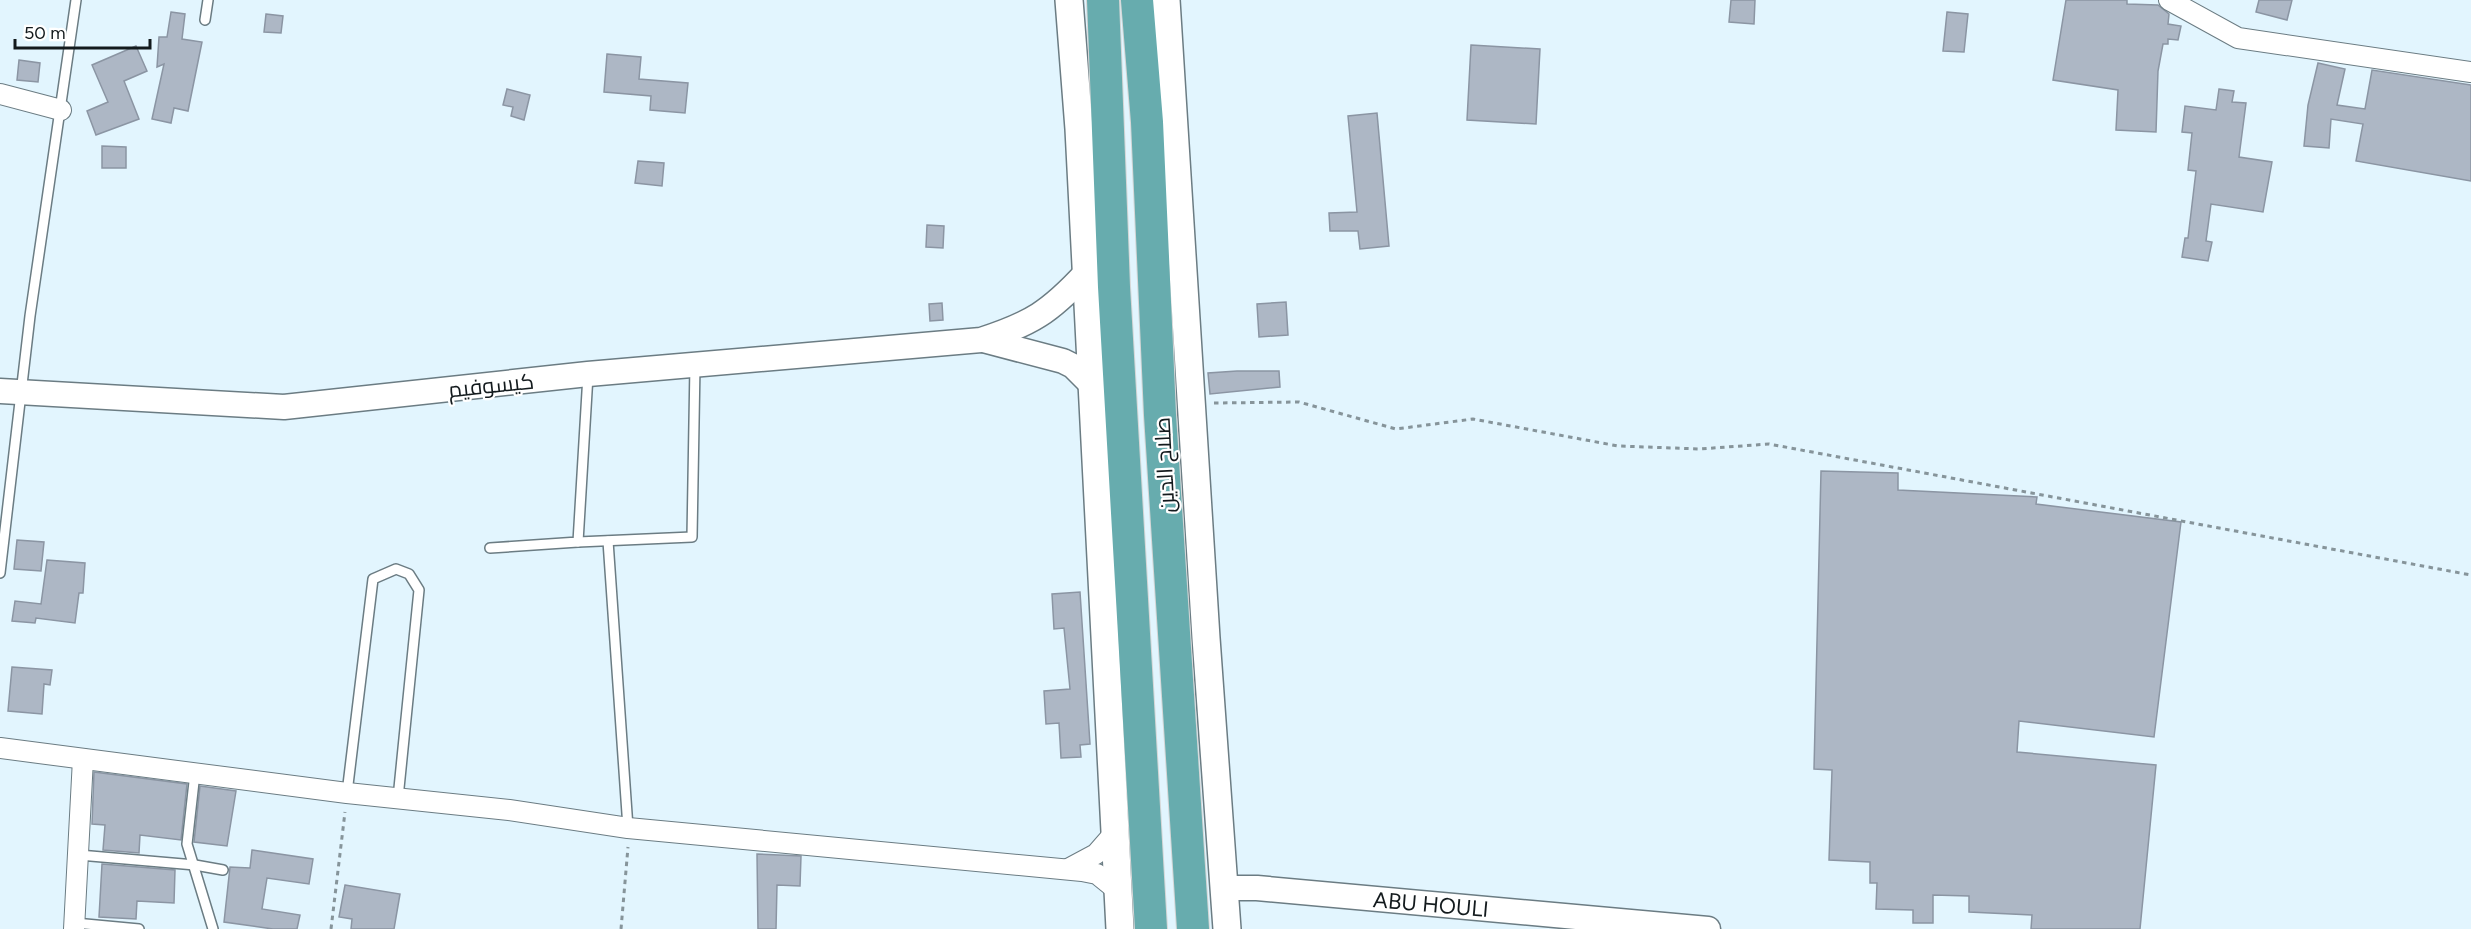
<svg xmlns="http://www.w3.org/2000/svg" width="2471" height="929" viewBox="0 0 2471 929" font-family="Figtree,Cairo,sans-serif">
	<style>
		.building { fill: #adb7c5; stroke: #8b95a3; stroke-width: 1.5 }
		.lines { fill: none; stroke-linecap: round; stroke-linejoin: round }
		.service-casing { stroke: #6b7c83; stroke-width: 12 }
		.minor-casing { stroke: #6b7c83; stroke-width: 22 }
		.tertiary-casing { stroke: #6b7c83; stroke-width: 27 }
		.secondary-casing { stroke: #6b7c83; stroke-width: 30 }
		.trunk-casing { stroke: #d5d6d6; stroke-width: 34 }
		.path { stroke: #86949a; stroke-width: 3; stroke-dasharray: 4.5 4.5; stroke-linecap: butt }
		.service { stroke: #fff; stroke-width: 9 }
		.minor { stroke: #fff; stroke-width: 20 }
		.tertiary { stroke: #fff; stroke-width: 24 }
		.secondary { stroke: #fff; stroke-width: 27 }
		.trunk { stroke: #67acae; stroke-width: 32 }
		.labels { text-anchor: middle; stroke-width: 4.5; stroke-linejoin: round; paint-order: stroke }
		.street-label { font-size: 22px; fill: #131a1d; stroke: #fff }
	</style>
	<rect width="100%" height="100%" fill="#e2f5fe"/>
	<g class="building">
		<path d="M1731 0H1755L1754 24 1729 22Z"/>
		<path d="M2066 0H2127V4L2158 5 2169 14 2168 24 2181 26 2178 40 2168 39V44H2163L2158 71 2156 132 2116 130 2118 90 2053 80Z"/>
		<path d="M2259 0H2292L2287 20 2256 12Z"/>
		<path d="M171 12 185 14 182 39 202 42 188 111 174 108 171 123 152 119 164 64 157 67 159 37H167Z"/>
		<path d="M1947 12 1968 14 1964 52 1943 51Z"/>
		<path d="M266 14 283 16 281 33 264 32Z"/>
		<path d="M1471 45 1540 49 1536 124 1467 120Z"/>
		<path d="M136 46 147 71 124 81 139 119 96 135 87 111 108 102 92 65Z"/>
		<path d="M607 54 641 57 639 79 688 83 685 113 650 110 651 96 604 92Z"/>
		<path d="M19 60 40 63 38 82 17 80Z"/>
		<path d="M2318 63 2345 69 2337 105 2365 109 2372 70 2471 85V181L2356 161 2363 124 2331 119 2329 148 2304 146 2308 105Z"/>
		<path d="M507 89 530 95 524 120 511 116 513 107 503 105Z"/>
		<path d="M2219 89 2234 91 2232 102 2246 103 2239 157 2272 162 2263 212 2211 204 2206 241 2212 242 2208 261 2182 257 2185 238H2188L2196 171 2188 170 2192 133 2182 132 2185 106 2216 110Z"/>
		<path d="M1377 113 1389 246 1360 249 1358 231H1330L1329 213 1357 212 1348 116Z"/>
		<path d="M102 146 126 147V168H102Z"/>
		<path d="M638 161 664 163 662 186 635 183Z"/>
		<path d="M927 225 944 226 943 248 926 247Z"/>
		<path d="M1286 302 1288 335 1259 337 1257 304Z"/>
		<path d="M942 303 943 320 930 321 929 304Z"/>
		<path d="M1237 371H1279L1280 387 1210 394 1208 373Z"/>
		<path d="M1821 471 1898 473V490L2037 497 2036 504 2181 522 2154 737 2019 721 2017 752 2156 765 2140 929H2031L2032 915 1969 912V896L1933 895V923H1913V910L1876 909 1877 883H1870V862L1829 860 1832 770 1814 769Z"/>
		<path d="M17 540 44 542 41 571 14 569Z"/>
		<path d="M47 560 85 563 83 593H79L75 623 36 618 35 623 12 621 15 601 41 604Z"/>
		<path d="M1080 592 1090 744 1080 745 1081 757 1061 758 1059 723 1046 724 1044 691 1070 689 1064 628 1054 629 1052 594Z"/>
		<path d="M12 667 52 670 50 685 44 684 42 714 8 711Z"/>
		<path d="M94 772 187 784 181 840 140 835 139 853 103 850 105 825 92 824Z"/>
		<path d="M200 786 236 791 227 846 194 842Z"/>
		<path d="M252 850 313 859 309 884 267 878 262 909 300 915 297 929H273L224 922 230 867 250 868Z"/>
		<path d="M757 854 801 856 800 886 777 885 776 929H758Z"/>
		<path d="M102 864 175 870 174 903 137 901 136 919 99 917Z"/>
		<path d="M345 885 400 894 394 929H351L352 919 339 917Z"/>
	</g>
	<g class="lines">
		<defs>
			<g id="service">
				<path d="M205 20 208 0"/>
				<path d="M608 541 628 828"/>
				<path d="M578 542 692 537 695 365"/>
				<path d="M490 548 578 542 588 375"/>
				<path d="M0 573 30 316 76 0"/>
				<path d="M195 773 187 844 213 929"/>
				<path d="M347 793 373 579 396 569 409 574 419 590 398 798"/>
				<path d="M79 855 195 865 223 870"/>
				<path d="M75 923 139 929"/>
			</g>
			<g id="minor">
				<path d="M2169 0 2238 38 2471 72"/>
				<path d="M0 94 61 110"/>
				<path d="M0 748 347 793 509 810 628 828 1082 871 1097 874 1118 891"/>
				<path d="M1068 869 1096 854 1117 830"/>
				<path d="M74 929 83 759"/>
			</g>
			<g id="tertiary">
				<path d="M983 340 1063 361 1073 366 1091 384"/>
				<path d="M0 391 284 407 588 374 981 340C1031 324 1050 312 1086 273"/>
				<path d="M1225 888H1257L1708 929"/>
			</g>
			<g id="secondary">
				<path d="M1069 0 1079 129 1120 929"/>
				<path d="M1166 0 1206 638 1227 929"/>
			</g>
			<g id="trunk">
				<path d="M1103 0 1114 287 1151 929"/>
				<path d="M1137 0 1147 122 1160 415 1193 929"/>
			</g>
		</defs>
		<use href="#service" class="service-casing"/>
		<use href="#minor" class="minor-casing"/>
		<use href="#tertiary" class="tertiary-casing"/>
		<use href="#secondary" class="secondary-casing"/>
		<use href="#trunk" class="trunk-casing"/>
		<g class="path">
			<path d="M1214 403 1299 402 1396 429 1473 419 1618 446 1699 449 1769 444 2471 575"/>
			<path d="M331 929 345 812"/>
			<path d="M621 929 628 847"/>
		</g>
		<use href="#service" class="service"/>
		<use href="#minor" class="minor"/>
		<use href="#tertiary" class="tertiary"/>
		<use href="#secondary" class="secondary"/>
		<use href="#trunk" class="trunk"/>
	</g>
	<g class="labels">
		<g class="street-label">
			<text transform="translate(491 385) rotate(-6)" y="8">كيسوفيم</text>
			<text transform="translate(1164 465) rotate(-93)" y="8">صلاح الدين</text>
			<text transform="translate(1431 904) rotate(5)" y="8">ABU HOULI</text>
		</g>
	</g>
	<path d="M15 39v9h135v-9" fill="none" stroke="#131a1d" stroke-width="3"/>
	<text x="24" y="39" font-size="18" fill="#131a1d" stroke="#ffffff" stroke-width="4.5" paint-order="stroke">50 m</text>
</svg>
